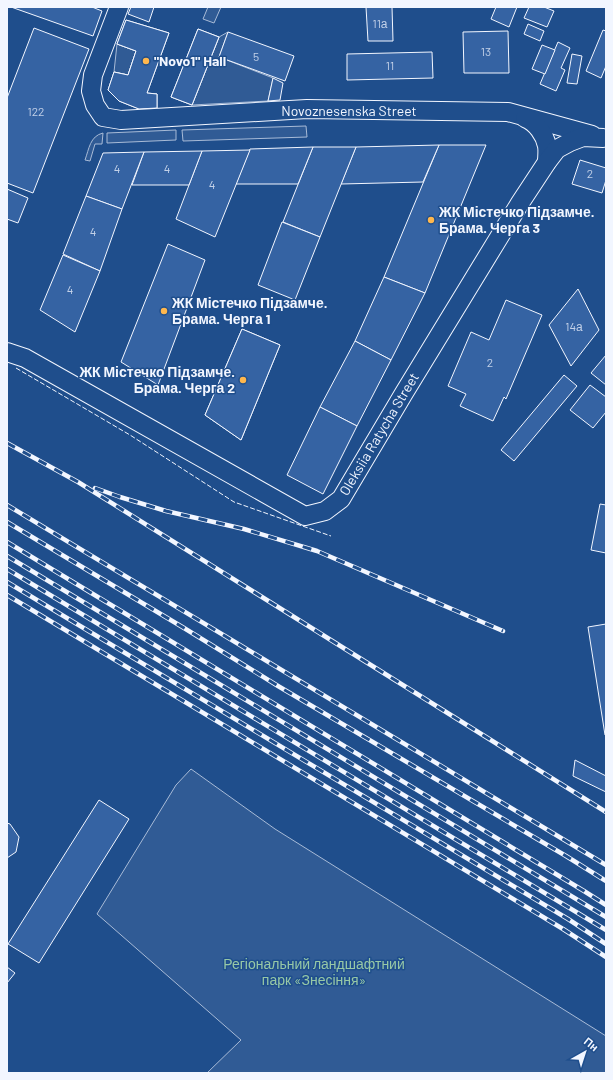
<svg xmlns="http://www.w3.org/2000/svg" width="613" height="1080" viewBox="0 0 613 1080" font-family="Barlow,sans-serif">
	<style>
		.green { fill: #305b95; stroke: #a8bbd7 }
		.building { fill: #3563a3; stroke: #f2f6ff }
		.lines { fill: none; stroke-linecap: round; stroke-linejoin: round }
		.minor-casing { stroke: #f2f6ff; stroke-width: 20 }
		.minor { stroke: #1f4e8c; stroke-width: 18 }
		.rail-casing { stroke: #f2f6ff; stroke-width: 4.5 }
		.rail { stroke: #1f4e8c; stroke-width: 3; stroke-dasharray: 9; stroke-linecap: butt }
		.fence { stroke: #f2f6ff; stroke-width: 1; stroke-dasharray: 5 2; stroke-linecap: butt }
		.poi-dot { fill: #ffb74d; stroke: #1f4e8c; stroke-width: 1.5 }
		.labels { text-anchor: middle; stroke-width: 3; stroke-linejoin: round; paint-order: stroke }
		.number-label { font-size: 12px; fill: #c3d1e8 }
		.poi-label { font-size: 14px; font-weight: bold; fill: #f2f6ff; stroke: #1f4e8c; text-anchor: start }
		.street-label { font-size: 14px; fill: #f2f6ff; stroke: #1f4e8c }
		.park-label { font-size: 14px; fill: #97c8a6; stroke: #1f4e8c }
	</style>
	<rect width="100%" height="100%" fill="#1f4e8c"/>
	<g class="green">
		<path d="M208 7H221L214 23 203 19Z"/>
		<path d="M228 32 219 57 273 78 268 101 192 105 219 37Z"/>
		<path d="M117 44 136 51 128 75 114 72Z"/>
		<path d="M306 126 307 137 183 141 182 130Z"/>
		<path d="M176 130V140L107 143V133Z"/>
		<path d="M103 133 102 144H95L90 161 85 160C89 149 90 136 103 133Z"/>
		<path d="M191 769 275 829 606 1036V1073H207L241 1040 97 914 176 785Z"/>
	</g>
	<g class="building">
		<path d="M11 7H92L102 11 93 36Z"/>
		<path d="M131 7H154L149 22 128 14Z"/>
		<path d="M366 7H392L393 41H368Z"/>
		<path d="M496 7H517L509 27 491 19Z"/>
		<path d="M529 7H544L554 11 547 27 524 18Z"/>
		<path d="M126 20 169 33 147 93 157 94V108L139 109 119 101 108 90 114 72 128 75 136 51 117 44Z"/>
		<path d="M126 20 169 33 147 93 157 94V108L139 109 119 101 108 90 114 72 128 75 136 51 117 44Z"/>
		<path d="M528 24 544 31 540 41 524 34Z"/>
		<path d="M34 28 89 49 33 193 7 183V98Z"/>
		<path d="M198 29 219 37 192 105 171 97Z"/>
		<path d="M198 29 219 37 192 105 171 97Z"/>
		<path d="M603 30 606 31V66L601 78 586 71Z"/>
		<path d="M508 31 509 73H464L463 32Z"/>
		<path d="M228 32 294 56 285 81 219 57Z"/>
		<path d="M558 42 570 48 561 68 565 70 556 91 540 84Z"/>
		<path d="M542 45 555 50 545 74 532 69Z"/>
		<path d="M432 52 433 78 347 80V54Z"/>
		<path d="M572 54 582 56 577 84 567 83Z"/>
		<path d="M273 78 283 83 280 100 268 101Z"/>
		<path d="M439 145H486L425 293 384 277Z"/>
		<path d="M439 145 423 182 341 184 356 147Z"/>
		<path d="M313 147H356L320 237 283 222Z"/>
		<path d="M313 147 298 184H236L250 149Z"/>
		<path d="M250 150 215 237 176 219 202 151Z"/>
		<path d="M202 151 189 185H132L144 152Z"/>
		<path d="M144 152 122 209 86 196 103 153Z"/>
		<path d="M580 160 606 168V180L602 193 572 184Z"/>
		<path d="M7 189 28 198 18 223 7 219Z"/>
		<path d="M86 196 122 209 100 271 63 254Z"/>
		<path d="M282 222 320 237 295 300 258 285Z"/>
		<path d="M168 244 205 260 158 385 121 362Z"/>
		<path d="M63 255 100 271 75 332 40 310Z"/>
		<path d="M384 277 425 293 391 360 355 341Z"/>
		<path d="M578 289 599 330 571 366 549 325Z"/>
		<path d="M506 300 542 315 506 399 504 397 493 421 460 406 466 394 448 386 471 332 489 340Z"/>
		<path d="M242 329 280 345 241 440 205 415Z"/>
		<path d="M242 329 280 345 241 440 205 415Z"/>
		<path d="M355 341 391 360 357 426 320 407Z"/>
		<path d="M606 355V385L591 373Z"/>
		<path d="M564 375 577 386 514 461 501 450Z"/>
		<path d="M590 385 606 397V412L593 428 570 410Z"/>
		<path d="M320 407 357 426 323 494 287 475Z"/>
		<path d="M600 504 606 505V553L591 550Z"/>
		<path d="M606 624V735H605L588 627Z"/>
		<path d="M575 760 606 776V792L573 776Z"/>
		<path d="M99 800 129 819 39 963 8 944Z"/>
		<path d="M7 823 10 824 19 837 16 852 7 858Z"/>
		<path d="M7 967 15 973 7 983Z"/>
	</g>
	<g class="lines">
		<defs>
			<g id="minor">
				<path d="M119 7 93 75 91 91 95 105 103 117 121 120 307 109 508 112 592 135"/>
				<path d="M525 118C536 122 545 135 547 146 548 151 547 157 547 162"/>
				<path d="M7 352 25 358 305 516 325 511 341 499 404 393 520 203 547 162 557 149 570 142 583 137 603 138"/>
			</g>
		</defs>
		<use href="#minor" class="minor-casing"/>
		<use href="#minor" class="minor"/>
		<defs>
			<g id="rail">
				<path d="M7 443 78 482 606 812"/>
				<path d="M95 488 120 497 166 511 244 529 317 551 503 631"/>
				<path d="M7 505 606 865"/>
				<path d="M7 522 184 628 278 686 566 856 606 881"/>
				<path d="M7 542 584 891 606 905"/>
				<path d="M7 556 606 917"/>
				<path d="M7 569 606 930"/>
				<path d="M7 582 568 919 606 944"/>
				<path d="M7 595 563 929 606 957"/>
			</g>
		</defs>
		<use href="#rail" class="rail-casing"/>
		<use href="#rail" class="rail"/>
		<path class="fence" d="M16 368 130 435 234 502 331 536"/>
	</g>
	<g class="poi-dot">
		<circle cx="146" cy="61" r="4"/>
		<circle cx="431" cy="220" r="4"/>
		<circle cx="164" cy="311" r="4"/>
		<circle cx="243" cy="380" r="4"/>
	</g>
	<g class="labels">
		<g class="number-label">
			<text x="380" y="28">11а</text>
			<text x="486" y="56">13</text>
			<text x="256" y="61">5</text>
			<text x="390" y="70">11</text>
			<text x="36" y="116">122</text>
			<text x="117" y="173">4</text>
			<text x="167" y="173">4</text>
			<text x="590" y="178">2</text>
			<text x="212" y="189">4</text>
			<text x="93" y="236">4</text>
			<text x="70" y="294">4</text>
			<text x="574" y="331">14а</text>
			<text x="490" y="367">2</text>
		</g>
		<g class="poi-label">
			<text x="154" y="66">"Novo1" Hall</text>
			<text x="439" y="217">ЖК Містечко Підзамче.<tspan x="439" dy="16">Брама. Черга 3</tspan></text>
			<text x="172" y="308">ЖК Містечко Підзамче.<tspan x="172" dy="16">Брама. Черга 1</tspan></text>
			<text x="235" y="377" text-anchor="end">ЖК Містечко Підзамче.<tspan x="235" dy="16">Брама. Черга 2</tspan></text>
		</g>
		<g class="street-label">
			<text x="349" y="116">Novoznesenska Street</text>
			<text transform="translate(379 434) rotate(-59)" y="5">Oleksiia Ratycha Street</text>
		</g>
		<g class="park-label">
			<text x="314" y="969">Регіональний ландшафтний<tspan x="314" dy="16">парк «Знесіння»</tspan></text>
		</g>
	</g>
	<rect width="613" height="1080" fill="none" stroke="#f2f6ff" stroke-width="16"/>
	<g transform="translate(585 1052) rotate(39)" stroke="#1f4e8c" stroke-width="3" paint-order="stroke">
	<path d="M0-3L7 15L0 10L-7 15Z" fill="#f2f6ff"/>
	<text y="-6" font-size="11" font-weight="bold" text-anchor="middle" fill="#f2f6ff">Пн</text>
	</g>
</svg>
